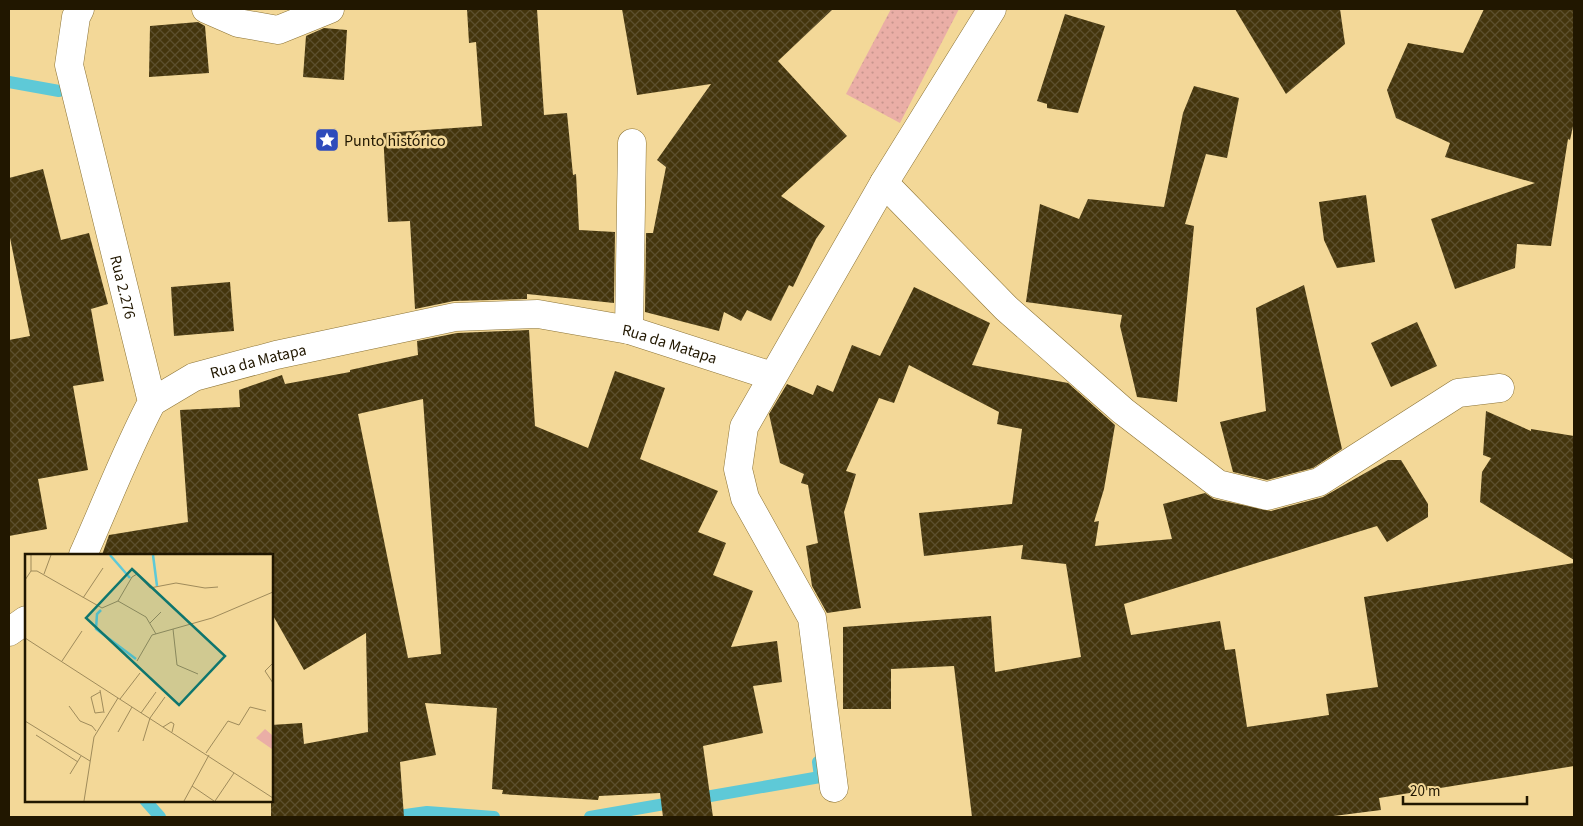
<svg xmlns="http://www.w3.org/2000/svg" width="1583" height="826" viewBox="0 0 1583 826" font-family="'Source Sans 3',sans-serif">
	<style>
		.park { fill: url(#park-dots) }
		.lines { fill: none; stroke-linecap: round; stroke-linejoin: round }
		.stream { stroke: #5ec9d7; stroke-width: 12 }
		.building { fill: url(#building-cross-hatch); fill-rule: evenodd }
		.minor-casing { stroke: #8c7335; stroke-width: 29 }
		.minor { stroke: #fff; stroke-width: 28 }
		.labels { text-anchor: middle; stroke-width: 5; stroke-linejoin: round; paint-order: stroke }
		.poi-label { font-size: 16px; fill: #211700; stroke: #f3d898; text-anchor: start }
		.street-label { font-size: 16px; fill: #211700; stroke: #f3d898 }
		.inset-river { fill: none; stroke: #5ec9d7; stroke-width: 2.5 }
		.inset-road { fill: none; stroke: #9f8b5b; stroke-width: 1 }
		.view { fill: #0f766e; fill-opacity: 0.15; stroke: #0f766e; stroke-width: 2.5 }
		.inset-edge { fill: none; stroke: #211700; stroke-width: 2.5 }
	</style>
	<defs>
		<pattern id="park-dots" width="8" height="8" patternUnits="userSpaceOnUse" patternTransform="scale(1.25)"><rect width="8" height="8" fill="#eaaea6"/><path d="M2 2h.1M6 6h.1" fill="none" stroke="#c8958d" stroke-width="1.8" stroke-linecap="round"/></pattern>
		<pattern id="building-cross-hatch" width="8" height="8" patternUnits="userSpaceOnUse" patternTransform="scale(1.25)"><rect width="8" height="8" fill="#44350d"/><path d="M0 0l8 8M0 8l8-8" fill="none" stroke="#5c4f2e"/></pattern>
	</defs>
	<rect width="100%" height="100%" fill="#f3d898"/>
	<path class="park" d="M891 9H959L900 123 846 94Z"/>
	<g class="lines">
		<g class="stream">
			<path d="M9 82 59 91"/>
			<path d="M145 800 160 817"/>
			<path d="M391 817 427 812 494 817"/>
			<path d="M590 817 820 777 818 762"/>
		</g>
	</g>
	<g class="building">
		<path d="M467 9H537L544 115 567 113 573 175 576 174 579 230 615 232 614 303 527 294V299L454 301 415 309 410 221 388 222 383 133 482 126 476 42 469 43Z"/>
		<path d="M622 9H833L778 61 847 136 781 196 825 226 816 239 793 287 789 285 771 321 747 310 741 321 724 312 719 331 645 312 646 233H653L666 167 657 160 711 84 637 95Z"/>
		<path d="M1235 9H1340L1345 44 1286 94Z"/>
		<path d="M1484 9H1574V122L1570 140 1568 139 1551 246 1517 244 1515 268 1455 289 1431 219 1535 183 1445 157 1450 143 1396 118 1387 90 1408 43 1463 53Z"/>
		<path d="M1065 14 1105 26 1078 113 1047 108V104L1037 101Z"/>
		<path d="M198 22 205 26 209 73 149 77 150 26Z"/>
		<path d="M324 28 347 30 344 80 303 77 306 36Z"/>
		<path d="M1194 86 1239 98 1227 158 1206 154 1185 224 1194 226 1177 402 1137 397 1120 326 1122 315 1026 302 1040 204 1079 219 1088 199 1164 207 1183 113Z"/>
		<path d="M43 169 61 240 89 233 108 304 91 309 104 381 73 386 88 470 38 479 47 529 9 536V340L30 336 9 233V178Z"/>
		<path d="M1366 195 1375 262 1337 268 1324 240 1319 202Z"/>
		<path d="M230 282 234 331 174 336 171 287Z"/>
		<path d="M1304 285 1342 449 1313 468 1267 480 1233 472 1220 422 1266 411 1256 308Z"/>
		<path d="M914 287 990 323 972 365 1068 383 1115 425 1104 489 1094 522 1099 521 1095 546 1172 539 1163 504 1205 493 1214 499 1271 511 1323 497 1388 460H1401L1428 504V517L1387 542 1377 526 1124 604 1131 635 1220 621 1225 650 1235 649 1247 727 1329 715 1326 694 1378 687 1364 597 1574 563V766L1379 798 1381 810 1326 817H972L954 666 891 669V709H843V627L991 616 995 672 1081 657 1066 564 1021 559 1023 545 924 556 919 513 1012 504 1022 429 997 424 999 412 909 365 894 403 879 398 846 471 856 474 844 512 861 608 827 613 812 586 806 546 818 543 808 485 801 483 804 474 780 463 769 414 787 384 813 395 817 385 833 392 852 345 880 356Z"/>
		<path d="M1417 322 1437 366 1391 387 1371 343Z"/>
		<path d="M529 330 535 426 588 448 615 371 665 388 640 459 718 491 698 532 726 543 713 575 753 591 731 647 777 641 782 682 753 686 763 733 703 746 713 817H663L660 793 599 796 598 800 502 794 503 790 492 789 497 708 425 703 436 755 400 762 404 817H271V725L302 723 304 744 368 732 366 633 304 670 271 612V555H102L109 535 188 522 180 410 240 407 239 390 282 375 285 384 350 372V370L418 355 417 341 457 333ZM423 399 441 654 408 658 358 414Z"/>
		<path d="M1486 411 1531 431V429L1574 436V560L1480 502 1482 472 1491 458 1483 455Z"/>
	</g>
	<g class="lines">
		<defs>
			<g id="minor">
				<path id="s1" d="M80 9 76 17 69 65 152 402C126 451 106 504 83 555"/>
				<path d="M206 9 238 23 278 30 330 9"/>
				<path d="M884 183 1006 308 1123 411 1218 484 1267 496 1319 482 1458 393 1500 388"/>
				<path d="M629 330 632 143"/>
				<path id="s2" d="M152 402 194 377 276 355 455 317 538 314 629 330 772 376"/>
				<path d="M9 632 26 620"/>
				<path d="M834 788 812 618 745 498 738 469 744 427 884 183 992 9"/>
			</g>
		</defs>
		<use href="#minor" class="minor-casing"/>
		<use href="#minor" class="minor"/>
	</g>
	<defs>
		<symbol id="sight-square" viewBox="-11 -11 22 22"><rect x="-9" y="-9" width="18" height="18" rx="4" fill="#2e4bbb" stroke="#f3d898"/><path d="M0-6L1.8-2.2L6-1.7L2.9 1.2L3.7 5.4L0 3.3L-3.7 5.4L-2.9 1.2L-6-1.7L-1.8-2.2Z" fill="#fff"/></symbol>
	</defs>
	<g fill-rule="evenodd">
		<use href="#sight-square" x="313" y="126" width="28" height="28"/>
	</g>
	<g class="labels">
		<g class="poi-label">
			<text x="344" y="146">Punto histórico</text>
		</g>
		<g class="street-label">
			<text dy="6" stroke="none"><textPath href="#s1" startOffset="286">Rua 2.276</textPath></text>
			<text dy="6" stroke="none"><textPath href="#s2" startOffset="535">Rua da Matapa</textPath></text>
			<text dy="6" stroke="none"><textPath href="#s2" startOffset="115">Rua da Matapa</textPath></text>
		</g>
	</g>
	<g transform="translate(25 554)">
		<rect width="248" height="248" fill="#f3d898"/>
		<path d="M240 175 247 181V195L231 184Z" fill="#eaaea6"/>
		<path class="inset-river" d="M85 1 105 24M128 1 132 32M76 56 72 60 71 75 111 105"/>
		<path class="inset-road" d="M6 17V1M19 20 26 1M0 26 6 17H12L77 54 93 47 107 23 112 20 125 34 151 29 180 34 193 33M58 44 78 14M93 47 121 63 131 80M125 69 136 58M148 75 152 111 173 120M0 84 248 244M37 107 57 77M112 107 127 81 187 64 248 38M248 109 240 117 248 129M75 136 79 159M75 138 66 143 70 159 78 158M95 145 115 119M44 152 55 167 67 172 71 177M116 159 131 138M0 167 65 207M138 173 146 168 149 170 147 178M93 178 107 153M11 181 53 208M118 187 125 164 140 143M181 199 203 167 214 171 225 153 241 157M45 220 56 202M167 232 189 247M59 247 69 183 93 144M159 247 184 201M190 247 209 219"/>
		<path class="view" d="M107 15 200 102 154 151 61 64Z"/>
		<rect width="248" height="248" class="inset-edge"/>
	</g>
	<rect width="1583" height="826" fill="none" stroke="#211700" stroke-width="20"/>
	<path d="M1403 796v8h124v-8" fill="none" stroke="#211700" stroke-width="2.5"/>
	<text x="1410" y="796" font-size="15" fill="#211700" stroke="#f3d898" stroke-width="4" paint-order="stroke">20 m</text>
</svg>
